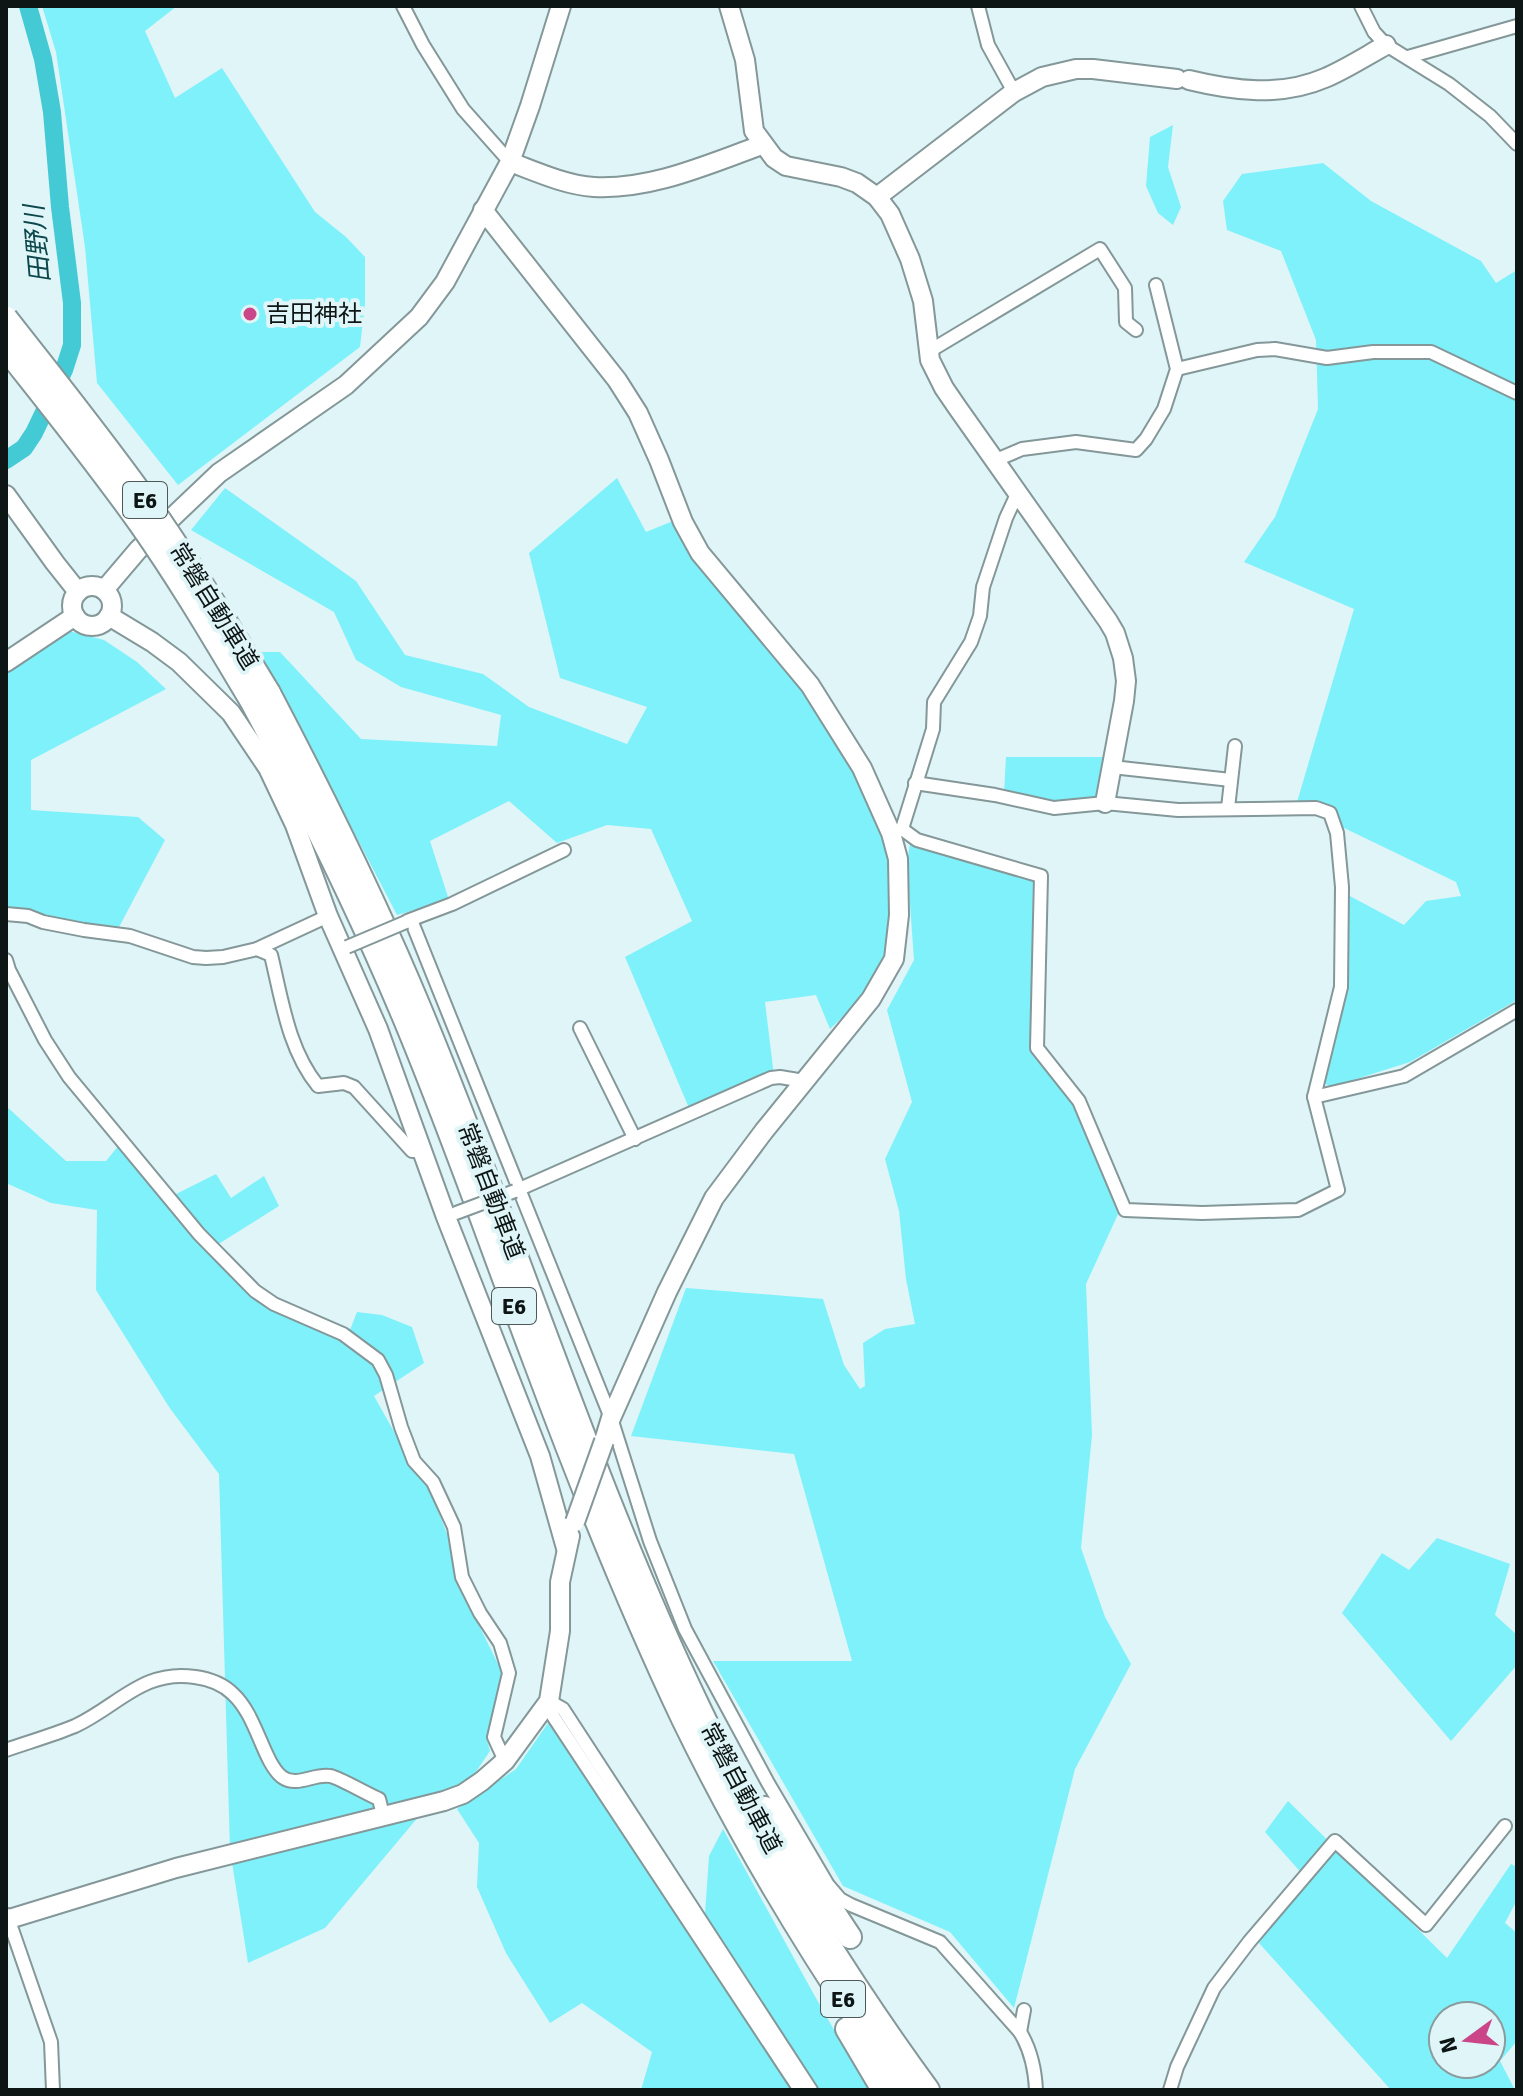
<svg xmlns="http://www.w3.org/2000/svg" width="1523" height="2096" viewBox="0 0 1523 2096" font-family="Signika,'Noto Sans JP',sans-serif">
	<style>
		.green { fill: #7ff1fa; fill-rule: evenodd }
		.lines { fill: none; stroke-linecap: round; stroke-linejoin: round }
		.river { stroke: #44cad4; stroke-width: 18 }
		.street-casing { stroke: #849799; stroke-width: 16 }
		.secondary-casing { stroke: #849799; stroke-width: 22 }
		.highway-casing { stroke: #849799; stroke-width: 26 }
		.street { stroke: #fff; stroke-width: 12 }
		.secondary { stroke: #fff; stroke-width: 18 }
		.highway { stroke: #fff; stroke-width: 22 }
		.street-bridge-casing { stroke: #849799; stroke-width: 16; stroke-linecap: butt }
		.secondary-bridge-casing { stroke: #849799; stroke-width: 22; stroke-linecap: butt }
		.highway-bridge-casing { stroke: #849799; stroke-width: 26; stroke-linecap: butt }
		.street-bridge { stroke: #fff; stroke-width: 12 }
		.secondary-bridge { stroke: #fff; stroke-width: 18 }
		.highway-bridge { stroke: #fff; stroke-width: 22 }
		.poi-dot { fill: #ca4689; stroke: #e0f5f7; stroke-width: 3 }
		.labels { text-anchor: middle; stroke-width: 8; stroke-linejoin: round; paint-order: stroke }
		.shield { fill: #e0f5f7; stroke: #4c5859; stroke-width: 2 }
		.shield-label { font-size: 22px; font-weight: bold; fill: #0d1515 }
		.poi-label { font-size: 24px; fill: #0d1515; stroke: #e0f5f7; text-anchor: start }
		.street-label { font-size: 24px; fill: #0d1515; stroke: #e0f5f7 }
		.water-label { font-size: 26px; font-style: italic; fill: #0b474b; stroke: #e0f5f7 }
	</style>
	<rect width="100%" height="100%" fill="#e0f5f7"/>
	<g class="green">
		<path d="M42 6H177L145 31 175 98 222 68 315 212 346 237 365 257V303L360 347 178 485 97 383 85 247 56 52Z"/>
		<path d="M1173 125 1168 167 1181 207 1173 225 1158 213 1146 186 1150 137Z"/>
		<path d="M1323 163 1371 201 1481 261 1496 283 1517 270V1000L1410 1062 1331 1087 1322 1082 1345 988 1348 895 1404 925 1426 901 1461 896 1456 882 1340 826 1333 808 1297 802 1354 609 1244 562 1275 517 1318 409 1316 340 1281 251 1227 230 1223 201 1242 174Z"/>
		<path d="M617 478 646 532 673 521 805 688 858 770 892 861V914L886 957 863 997 830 1029 816 995 765 1002 774 1076 689 1108 625 957 692 921 651 829 607 825 557 843 509 801 430 841 449 900 397 915 260 652H280L361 739 497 746 501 715 401 687 356 660 334 612 191 530 225 488 356 581 405 655 483 674 529 707 627 744 647 707 560 678 529 553Z"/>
		<path d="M69 631 104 640 137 662 166 689 31 760V810L138 817 165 840 118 929 6 914V668Z"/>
		<path d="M1006 757H1106L1097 796 1053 803 1004 793Z"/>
		<path d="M910 844 1033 880 1031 1048 1075 1108 1119 1212 1086 1284 1092 1435 1081 1548 1105 1617 1131 1664 1075 1769 1014 2008 950 1932 843 1886 713 1661H852L794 1454 631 1436 686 1288 823 1299 844 1365 860 1389 865 1386 863 1343 885 1329 915 1324 906 1279 899 1211 885 1159 912 1102 887 1010 914 960 907 861Z"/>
		<path d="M6 1106 66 1161H106L119 1145 153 1188 176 1194 216 1174 231 1198 264 1176 279 1206 209 1250 230 1275 252 1295 346 1340 357 1312 382 1315 412 1327 424 1363 374 1396 410 1460 428 1485 447 1534 456 1579 502 1672 487 1740 490 1751 473 1776 435 1797 325 1928 248 1963 230 1850 219 1474 169 1407 96 1290 97 1210 51 1203 6 1183Z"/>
		<path d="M1437 1538 1510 1564 1495 1615 1517 1635V1665L1451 1741 1342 1613 1382 1553 1409 1570Z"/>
		<path d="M548 1723 689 1928 705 1914 709 1856 723 1829 812 1991 868 2090H641L652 2052 582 2003 550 2023 506 1953 477 1887 479 1843 457 1809 516 1769Z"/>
		<path d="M1288 1801 1447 1958 1511 1864 1517 1867V1900L1505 1923 1517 1933V2041L1500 2061 1515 2090H1391L1259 1943 1305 1877 1265 1832ZM1443 2016H1491V2064H1443Z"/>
	</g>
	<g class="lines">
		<path class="river" d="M6 460 24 448 34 433 64 370 72 345V303L60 207 52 112 43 59 28 6"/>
		<defs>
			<g id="street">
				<path d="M403 6 423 45 463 109 510 162"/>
				<path d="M978 6 988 45 1014 92"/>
				<path d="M1361 6 1374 32 1386 45 1449 84 1490 116 1517 144"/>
				<path d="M1408 57 1517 26"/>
				<path d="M928 352 1100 249 1125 288 1126 322 1136 330"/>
				<path d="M1177 369 1257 350 1275 349 1327 358 1373 352H1431L1517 393"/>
				<path d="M996 460 1022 449 1076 442 1136 450 1146 439 1164 409 1177 369 1156 285"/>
				<path d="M1112 767 1231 780"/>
				<path d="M1228 808 1235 746"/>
				<path d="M902 829 917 840 1041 876 1037 1048 1079 1101 1125 1210 1202 1213 1298 1210 1338 1190 1314 1097 1341 987 1342 887 1337 833 1330 813 1316 808 1178 810 1105 803 1054 808 995 795 915 783"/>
				<path d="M897 831 902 829 933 729 934 702 971 642 980 616 983 587 1006 518 1018 492"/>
				<path d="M6 914 28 916 43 922 84 930 130 936 193 957 206 958 223 957 257 949 328 916"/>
				<path d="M411 920 611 1418 650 1541 685 1629 768 1783 828 1885 840 1899 851 1905 940 1942 1020 2032"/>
				<path d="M407 921 452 904 564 850"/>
				<path d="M257 949 271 955C282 1000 288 1049 318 1086L344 1083 354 1087 412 1151H422"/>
				<path d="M6 960 9 970 45 1040 69 1077 199 1234 255 1291 274 1304 343 1334 378 1360 386 1375 401 1427 414 1461 433 1482 454 1527 462 1577 480 1613 500 1643 509 1673 494 1737 505 1761"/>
				<path d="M580 1028 635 1139"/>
				<path d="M1314 1097 1404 1076 1517 1010"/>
				<path d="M515 1191 771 1078 780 1077 804 1081"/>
				<path d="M549 1701 563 1709 811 2090"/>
				<path d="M549 1701 553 1716 800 2090"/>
				<path d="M6 1750C29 1742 53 1735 75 1726 118 1706 143 1669 195 1677 210 1679 223 1684 233 1694 257 1716 263 1762 282 1777 297 1788 314 1773 330 1776 338 1777 369 1795 379 1799L383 1815"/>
				<path d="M7 1915 51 2042 53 2090"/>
				<path d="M1024 2010 1020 2032C1031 2050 1035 2068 1036 2090"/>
				<path d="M1170 2090 1177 2067 1214 1988 1249 1942 1335 1841 1426 1925 1505 1826"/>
			</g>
			<g id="secondary">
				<path d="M729 6 745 60 754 131 774 158 786 166 841 177 857 183 877 197 890 214 910 259 923 301 930 360 944 388 957 407 1108 621 1115 633 1123 658 1126 681 1124 701 1105 803"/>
				<path d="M1189 80C1234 91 1281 97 1325 78 1346 69 1366 56 1386 45"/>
				<path d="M510 162C537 172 565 185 594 187 652 190 708 164 762 145"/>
				<path d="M877 197 1014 92 1042 77 1076 69H1093L1177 79"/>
				<path d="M483 210 617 380 638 413 659 460 683 522 700 553 810 685 862 768 891 833 898 859 899 915 894 959 871 999 764 1131 714 1198 667 1292 611 1418 604 1441"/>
				<path d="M6 495 55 563 78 592"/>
				<circle cx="92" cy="606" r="20"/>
				<path d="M104 590 138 550 219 473 346 385 419 317 445 282 510 162 530 106 561 6"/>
				<path d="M109 616 152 642 179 662 231 713 268 768 295 825 328 916 378 1029 446 1217 540 1456 566 1548"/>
				<path d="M6 662 75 616"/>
				<path d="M6 1920 176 1868 444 1801 463 1794 482 1781 505 1761 549 1701 560 1631V1582L570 1536"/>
			</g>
			<g id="highway">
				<path d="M269 693C323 796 375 900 420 1009 517 1241 591 1483 700 1710 763 1844 841 1971 928 2090"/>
				<path d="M252 702C307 805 358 908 403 1015 451 1129 491 1246 535 1362 580 1483 628 1603 683 1719 746 1849 822 1973 905 2090"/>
				<path d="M765 1808 850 1937"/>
				<path d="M847 2029 883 2090"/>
			</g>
		</defs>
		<use href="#street" class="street-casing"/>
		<use href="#secondary" class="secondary-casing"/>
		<use href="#highway" class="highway-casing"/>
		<use href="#street" class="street"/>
		<use href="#secondary" class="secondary"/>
		<use href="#highway" class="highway"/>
		<defs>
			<g id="street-bridge">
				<path d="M347 947 406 922"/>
				<path d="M456 1213 515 1191"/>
			</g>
			<path id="secondary-bridge" d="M575 1522 604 1441"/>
			<g id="highway-bridge">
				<path d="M6 318C56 382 107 445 154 512 195 571 232 632 269 693"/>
				<path d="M6 349C52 407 98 464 141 525 181 582 216 642 252 702"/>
			</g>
		</defs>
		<use href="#street-bridge" class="street-bridge-casing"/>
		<use href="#secondary-bridge" class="secondary-bridge-casing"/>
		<use href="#highway-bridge" class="highway-bridge-casing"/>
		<use href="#street-bridge" class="street-bridge"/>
		<use href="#secondary-bridge" class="secondary-bridge"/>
		<use href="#highway-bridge" class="highway-bridge"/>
	</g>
	<circle class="poi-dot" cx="250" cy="314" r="8"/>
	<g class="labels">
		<g class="shield">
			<rect x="123" y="482" width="44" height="36" rx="6"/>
			<rect x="492" y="1288" width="44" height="36" rx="6"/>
			<rect x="821" y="1981" width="44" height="36" rx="6"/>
		</g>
		<g class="shield-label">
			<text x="145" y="508">E6</text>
			<text x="514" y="1314">E6</text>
			<text x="843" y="2007">E6</text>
		</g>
		<g class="poi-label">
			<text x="266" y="322">吉田神社</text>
		</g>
		<g class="street-label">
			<text transform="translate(214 606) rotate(58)" y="8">常磐自動車道</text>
			<text transform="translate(491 1191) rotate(69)" y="8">常磐自動車道</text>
			<text transform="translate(741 1788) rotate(62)" y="8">常磐自動車道</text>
		</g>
		<g class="water-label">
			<text transform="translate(37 244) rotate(-95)" y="9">田野川</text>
		</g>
	</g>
	<rect width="1523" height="2096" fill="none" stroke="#0d1515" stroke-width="16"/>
	<g transform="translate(1467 2040) rotate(255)"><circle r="38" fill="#e0f5f7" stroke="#8c9b9d" stroke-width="2"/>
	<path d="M0-6L14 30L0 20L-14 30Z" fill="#ca4689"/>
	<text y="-12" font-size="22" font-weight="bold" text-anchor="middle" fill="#0d1515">N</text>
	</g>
</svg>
